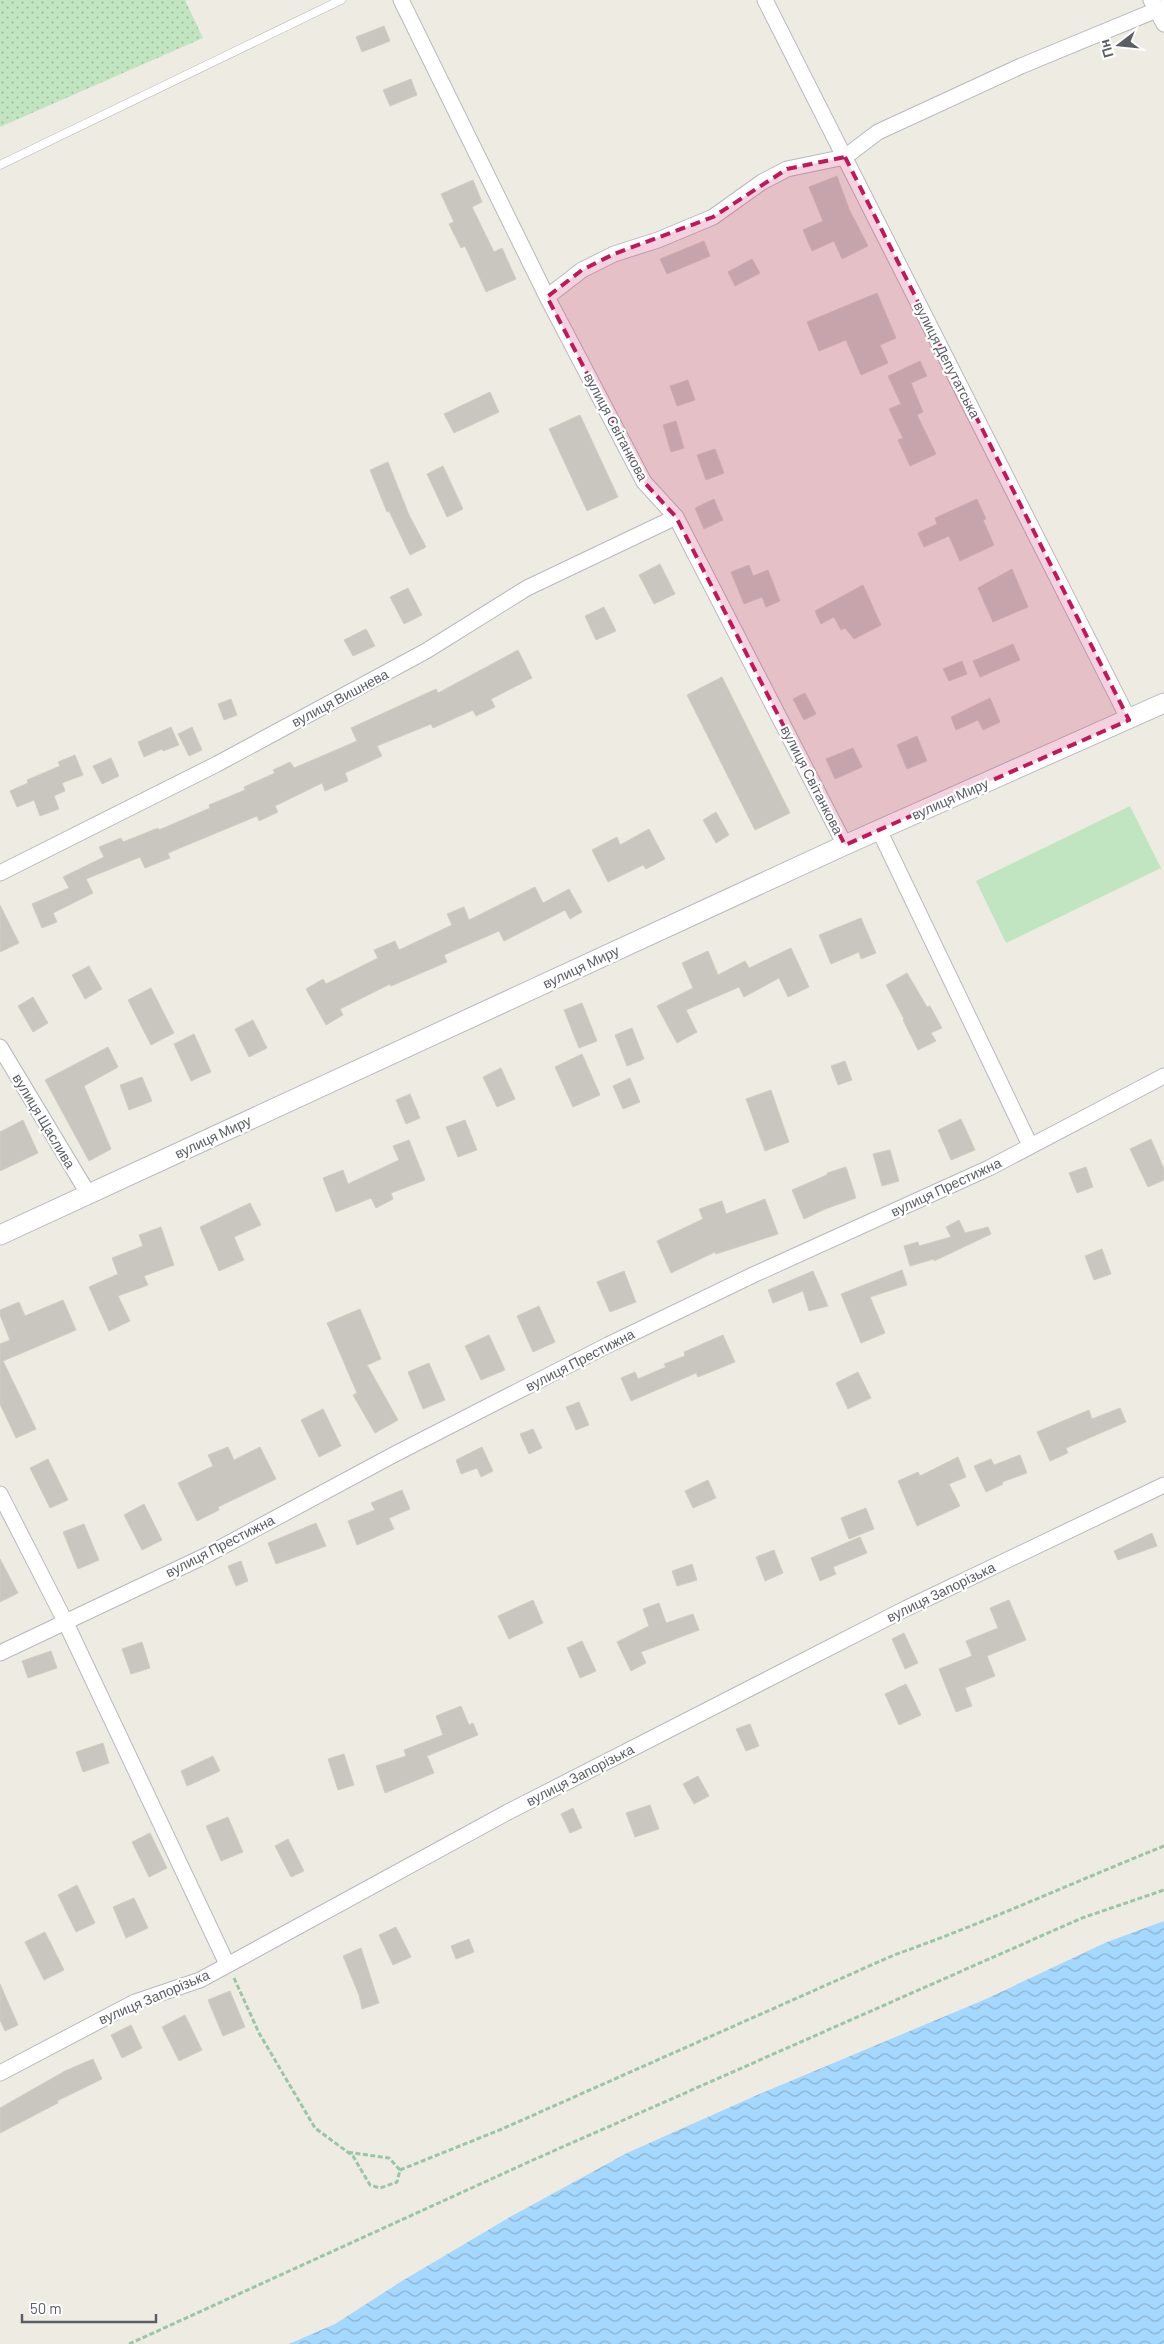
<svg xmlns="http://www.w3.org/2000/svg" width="1164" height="2344" viewBox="0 0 1164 2344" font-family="Barlow,sans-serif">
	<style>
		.grass { fill: url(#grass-dots) }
		.park { fill: #c1e5c0 }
		.water { fill: url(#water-waves) }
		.building { fill: #c9c6c0; stroke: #d2cdc2 }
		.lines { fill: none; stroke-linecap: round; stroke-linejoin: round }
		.service-casing { stroke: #b6b9bd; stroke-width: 9 }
		.minor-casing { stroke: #b6b9bd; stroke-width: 17 }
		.tertiary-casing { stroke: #b6b9bd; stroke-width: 21 }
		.path { stroke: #99c6a4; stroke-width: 3; stroke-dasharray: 5 2.5; stroke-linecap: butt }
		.service { stroke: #fff; stroke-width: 8 }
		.minor { stroke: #fff; stroke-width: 15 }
		.tertiary { stroke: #fff; stroke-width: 19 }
		.marked { fill: #c2185b; fill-opacity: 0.2; stroke: #c2185b; stroke-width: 4; stroke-dasharray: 10 6; stroke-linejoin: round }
		.labels { text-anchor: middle; stroke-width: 4.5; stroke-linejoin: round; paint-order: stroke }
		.street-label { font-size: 14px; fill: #5b5f64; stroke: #fff }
	</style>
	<defs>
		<pattern id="grass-dots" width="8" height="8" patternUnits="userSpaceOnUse" patternTransform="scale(1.25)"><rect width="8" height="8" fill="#c1e5c0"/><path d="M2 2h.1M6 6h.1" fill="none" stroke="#a0bda0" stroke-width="1.8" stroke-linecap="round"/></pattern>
		<pattern id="water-waves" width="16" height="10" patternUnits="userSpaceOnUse" patternTransform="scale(1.25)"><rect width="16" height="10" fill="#a4d8fe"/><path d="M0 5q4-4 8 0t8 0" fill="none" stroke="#89b2d1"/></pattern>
	</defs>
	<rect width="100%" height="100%" fill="#eeebe3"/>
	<path class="grass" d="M0 0H185L203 38 0 127Z"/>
	<path class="park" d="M1130 806 1161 868 1006 943 976 881Z"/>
	<path class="water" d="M1164 1921V2344H289L335 2324 402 2281 510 2217 627 2153 755 2096 986 1999 1107 1942Z"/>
	<g class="building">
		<path d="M384 26 390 41 362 52 356 37Z"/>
		<path d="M411 79 417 95 390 106 383 90Z"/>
		<path d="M837 176 849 209 868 246 842 259 834 241 812 251 803 230 823 221 809 187Z"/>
		<path d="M473 180 482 202 472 207 494 252 502 248 516 279 486 292 465 246 461 248 449 224 454 222 441 194Z"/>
		<path d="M704 241 710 256 667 274 660 259Z"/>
		<path d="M752 259 760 273 735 286 728 272Z"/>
		<path d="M877 293 896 338 880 345 888 363 861 375 846 340 819 351 807 322Z"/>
		<path d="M920 361 927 376 911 383 923 412 917 415 936 454 910 466 898 440 903 438 889 409 901 404 888 376Z"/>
		<path d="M688 380 695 400 677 406 670 386Z"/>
		<path d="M490 392 499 412 454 433 444 414Z"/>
		<path d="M580 415 618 497 587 511 549 429Z"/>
		<path d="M676 421 684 448 671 452 663 425Z"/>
		<path d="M715 449 724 473 706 480 697 455Z"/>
		<path d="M388 462 409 515 426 547 410 555 389 511 387 512 370 470Z"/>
		<path d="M443 466 463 509 447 517 427 474Z"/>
		<path d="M714 499 723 520 704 529 695 508Z"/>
		<path d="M977 499 986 519 983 520 994 545 960 561 949 536 924 547 918 533 937 524 935 518Z"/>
		<path d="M660 564 675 594 654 604 639 575Z"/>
		<path d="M749 565 753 576 768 570 780 601 766 607 762 597 744 604 731 572Z"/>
		<path d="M1012 569 1028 607 993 622 978 588Z"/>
		<path d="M863 585 881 625 854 639 845 628 841 630 834 617 821 624 815 611Z"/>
		<path d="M408 588 422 615 404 624 390 597Z"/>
		<path d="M604 607 616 631 596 640 585 616Z"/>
		<path d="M366 629 375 646 353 656 344 640Z"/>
		<path d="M1013 644 1020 660 980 677 973 661Z"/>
		<path d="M518 650 532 678 491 699 495 707 476 716 473 710 433 728 431 724 377 746 382 756 345 773 348 781 325 791 322 783 275 806 278 812 259 821 257 816 168 853 170 858 145 868 140 857 86 879 93 893 53 913 57 922 42 928 32 904 69 888 63 877 104 857 99 847 121 838 123 842 158 828 159 830 210 808 209 805 245 790 244 787 275 773 273 770 290 762 294 768 357 741 351 728 436 689 438 693Z"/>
		<path d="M962 661 967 674 949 681 943 669Z"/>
		<path d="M722 677 790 813 755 830 687 695Z"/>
		<path d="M805 693 816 714 804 720 793 699Z"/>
		<path d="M990 698 1000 722 983 730 978 720 956 730 951 717Z"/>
		<path d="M231 699 237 715 224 720 218 704Z"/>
		<path d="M171 727 179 745 163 751 162 749 144 757 138 742Z"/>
		<path d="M192 727 202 750 189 756 178 734Z"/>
		<path d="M917 736 927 761 907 769 897 745Z"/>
		<path d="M853 748 862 767 835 779 826 759Z"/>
		<path d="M75 755 83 775 62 783 65 791 54 796 59 809 40 816 34 800 17 807 10 791 28 783 27 780 60 766 58 762Z"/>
		<path d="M111 758 119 776 102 784 93 766Z"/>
		<path d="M716 812 729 835 716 843 703 820Z"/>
		<path d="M649 829 665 859 646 869 643 865 608 882 592 850 617 837 620 845Z"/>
		<path d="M535 887 543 903 569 889 582 912 570 919 565 910 504 941 499 931 444 955 447 962 391 986 390 984 340 1009 343 1015 326 1025 306 989 323 979 326 984 378 958 374 950 395 941 399 950 452 925 447 914 464 907 469 920Z"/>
		<path d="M0 905 19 943 0 952Z"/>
		<path d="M861 918 876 953 861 959 859 952 831 964 819 935Z"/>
		<path d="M791 948 809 987 788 997 779 978 744 997 739 987 686 1010 697 1032 677 1043 657 1006 693 988 682 963 708 951 718 975 745 961 749 968Z"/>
		<path d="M89 966 102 989 85 999 72 975Z"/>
		<path d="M907 973 927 1007 930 1006 942 1028 931 1033 936 1041 918 1050 903 1020 904 1019 886 985Z"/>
		<path d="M151 988 174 1033 151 1045 128 1000Z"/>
		<path d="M33 997 48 1023 33 1032 18 1006Z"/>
		<path d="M582 1003 597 1041 579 1048 564 1010Z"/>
		<path d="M253 1020 267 1048 249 1057 235 1029Z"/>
		<path d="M632 1028 644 1059 627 1066 615 1035Z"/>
		<path d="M194 1034 211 1072 191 1081 174 1044Z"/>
		<path d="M108 1047 118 1067 84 1086 111 1149 89 1161 45 1080Z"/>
		<path d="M582 1054 600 1095 573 1107 555 1067Z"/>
		<path d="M845 1061 852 1080 838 1085 831 1066Z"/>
		<path d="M501 1068 515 1099 497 1107 483 1077Z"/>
		<path d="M142 1077 152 1101 129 1110 120 1085Z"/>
		<path d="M630 1078 640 1102 623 1109 613 1086Z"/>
		<path d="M771 1090 789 1142 765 1151 746 1099Z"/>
		<path d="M410 1094 420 1118 406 1124 396 1100Z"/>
		<path d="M961 1119 975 1150 951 1160 938 1130Z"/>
		<path d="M23 1120 38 1153 0 1171V1132Z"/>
		<path d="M465 1120 477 1150 458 1157 446 1127Z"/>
		<path d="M1151 1139 1164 1169V1180L1148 1187 1130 1149Z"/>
		<path d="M409 1140 425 1180 391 1193 393 1199 376 1208 371 1198 336 1212 323 1178 343 1170 348 1184 399 1160 393 1146Z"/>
		<path d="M890 1150 899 1181 882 1186 873 1154Z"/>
		<path d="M846 1167 856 1198 825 1209 804 1219 792 1190 827 1175V1173Z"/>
		<path d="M1086 1167 1093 1187 1077 1193 1069 1173Z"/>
		<path d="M765 1199 778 1234 716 1254 715 1252 671 1273 657 1241 703 1219 699 1209 722 1201 726 1214Z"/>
		<path d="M250 1203 261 1225 234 1237 244 1260 219 1271 200 1227Z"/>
		<path d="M959 1220 965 1233 988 1227 991 1234 934 1261V1259L910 1266 904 1246 918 1242 919 1246 951 1237 946 1227Z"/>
		<path d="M161 1227 174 1265 144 1276 148 1285 118 1296 130 1321 109 1331 89 1287 118 1274 112 1258 143 1246 139 1235Z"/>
		<path d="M1102 1249 1111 1274 1094 1280 1085 1256Z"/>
		<path d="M902 1270 907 1285 870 1297 885 1333 861 1343 841 1294Z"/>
		<path d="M624 1271 636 1302 610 1312 597 1282Z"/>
		<path d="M813 1271 828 1306 809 1311 803 1291 773 1303 768 1290Z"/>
		<path d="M63 1300 76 1330 3 1361 36 1429 16 1438 0 1404V1344L10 1340 0 1315V1310L19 1302 25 1316Z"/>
		<path d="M539 1306 555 1342 533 1352 517 1316Z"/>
		<path d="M360 1309 381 1359 367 1365 398 1420 375 1433 353 1395 357 1393 327 1323Z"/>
		<path d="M489 1335 505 1370 481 1380 465 1346Z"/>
		<path d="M723 1335 735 1362 698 1377 696 1373 631 1401 621 1378 635 1372 638 1379 666 1367 664 1364 685 1356 684 1352Z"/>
		<path d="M429 1363 445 1400 423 1409 408 1372Z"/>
		<path d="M858 1372 871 1398 848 1409 836 1383Z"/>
		<path d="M579 1402 589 1425 576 1430 566 1407Z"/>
		<path d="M1120 1408 1126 1422 1066 1448 1068 1453 1050 1461 1037 1432 1089 1410 1092 1419Z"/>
		<path d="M323 1409 341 1446 319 1457 301 1420Z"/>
		<path d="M533 1429 542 1448 529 1454 520 1434Z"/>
		<path d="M228 1447 234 1460 260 1447 276 1479 218 1507 219 1510 197 1521 178 1483 213 1466 208 1455Z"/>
		<path d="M482 1447 493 1471 481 1477 477 1468 461 1474 456 1460Z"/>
		<path d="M1020 1455 1027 1473 1002 1482 1003 1484 986 1492 974 1466 991 1459 994 1465Z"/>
		<path d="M958 1457 966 1477 949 1484 960 1506 917 1526 898 1481 918 1472 920 1476Z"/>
		<path d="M48 1459 68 1500 50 1508 30 1468Z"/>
		<path d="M708 1480 716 1498 693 1508 685 1491Z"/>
		<path d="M402 1490 410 1509 389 1518 394 1529 357 1545 348 1521 375 1510 371 1503Z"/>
		<path d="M144 1504 162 1540 142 1550 124 1515Z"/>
		<path d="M866 1508 874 1529 849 1539 841 1518Z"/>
		<path d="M316 1523 326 1546 276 1564 268 1543Z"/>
		<path d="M84 1524 99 1560 78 1569 63 1532Z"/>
		<path d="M1152 1533 1157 1546 1118 1560 1114 1551Z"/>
		<path d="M860 1537 867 1553 833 1567 836 1574 820 1581 811 1558Z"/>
		<path d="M774 1550 783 1573 765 1581 756 1557Z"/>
		<path d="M0 1559 18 1593 0 1602Z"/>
		<path d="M241 1561 248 1581 236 1586 228 1566Z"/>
		<path d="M692 1564 697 1580 677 1586 672 1571Z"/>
		<path d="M533 1600 543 1623 509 1639 498 1616Z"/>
		<path d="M1009 1600 1026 1640 987 1656 995 1676 965 1688 972 1706 956 1712 939 1669 972 1656 966 1641 998 1628 990 1608Z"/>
		<path d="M659 1603 666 1623 693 1614 699 1630 641 1652 646 1663 631 1671 617 1642 649 1626 643 1609Z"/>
		<path d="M904 1633 918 1663 905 1669 892 1639Z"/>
		<path d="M582 1641 596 1671 580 1678 567 1648Z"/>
		<path d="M142 1642 150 1668 131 1674 122 1649Z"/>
		<path d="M51 1651 57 1668 28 1678 22 1661Z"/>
		<path d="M906 1684 921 1715 899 1725 885 1694Z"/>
		<path d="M461 1706 469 1725 473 1723 478 1735 427 1756 434 1773 385 1793 376 1766 406 1756 404 1750 443 1735 436 1716Z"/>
		<path d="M750 1724 759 1746 746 1751 736 1729Z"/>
		<path d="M103 1743 109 1763 83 1772 76 1752Z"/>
		<path d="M344 1754 354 1785 338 1790 328 1759Z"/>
		<path d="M213 1756 220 1771 187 1786 181 1771Z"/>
		<path d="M698 1776 709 1796 694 1804 683 1784Z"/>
		<path d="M650 1805 659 1829 635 1837 626 1813Z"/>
		<path d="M573 1808 582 1828 570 1833 561 1814Z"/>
		<path d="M228 1817 243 1852 221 1861 206 1826Z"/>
		<path d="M150 1833 167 1868 149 1877 132 1842Z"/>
		<path d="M288 1839 304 1871 291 1877 275 1846Z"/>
		<path d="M77 1885 95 1923 76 1932 58 1895Z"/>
		<path d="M134 1898 148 1928 126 1938 113 1907Z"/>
		<path d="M396 1927 411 1957 393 1965 379 1935Z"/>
		<path d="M45 1932 64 1970 44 1980 25 1942Z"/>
		<path d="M469 1939 474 1952 456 1959 451 1946Z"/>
		<path d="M361 1948 379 2003 362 2009 359 1995 343 1956Z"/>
		<path d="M0 1984 18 2025 5 2031 0 2020Z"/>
		<path d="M230 1991 245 2027 223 2036 208 2000Z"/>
		<path d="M185 2015 202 2050 179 2061 162 2027Z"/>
		<path d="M131 2025 142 2048 122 2058 111 2035Z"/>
		<path d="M93 2059 102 2079 57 2101 58 2103 0 2133V2108L65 2071Z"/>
	</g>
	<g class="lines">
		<defs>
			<path id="service" d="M0 165 341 0"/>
			<g id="minor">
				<path d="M401 0 547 297 644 482 676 517 845 845"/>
				<path d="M765 0 1129 720"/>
				<path d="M1151 0 1164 24"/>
				<path d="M547 297 582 270 614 254 658 240 713 217 762 182 787 169 845 157 878 132 1021 66 1164 7"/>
				<path d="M879 830 1030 1145"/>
				<path d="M0 873 217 764 426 651 527 588 676 517"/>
				<path d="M0 1047 89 1195"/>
				<path d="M0 1494 65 1621 227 1964"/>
				<path d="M0 1653 205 1556 395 1454 608 1345 753 1275 989 1168 1164 1076"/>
				<path d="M0 2073 135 2002 200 1980 508 1812 905 1609 1164 1485"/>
			</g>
			<path id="tertiary" d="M0 1235 845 845 1164 703"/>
		</defs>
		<use href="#service" class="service-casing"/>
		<use href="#minor" class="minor-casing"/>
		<use href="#tertiary" class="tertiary-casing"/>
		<g class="path">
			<path d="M234 1978 259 2033 315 2128 353 2156 370 2185 380 2188 397 2182 400 2170 389 2158 346 2152"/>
			<path d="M400 2170 502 2129 894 1955C985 1923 1074 1882 1164 1846"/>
			<path d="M129 2344 533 2160 1082 1918 1164 1890"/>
		</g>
		<use href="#service" class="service"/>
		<use href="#minor" class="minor"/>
		<use href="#tertiary" class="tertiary"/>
	</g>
	<path class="marked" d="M845 157 1129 720 845 845 676 517 644 482 547 297 582 270 614 254 713 217 787 169Z"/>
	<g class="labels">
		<g class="street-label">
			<text transform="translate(947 360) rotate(63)" y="5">вулиця Депутатська</text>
			<text transform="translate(616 427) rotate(62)" y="5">вулиця Світанкова</text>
			<text transform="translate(340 698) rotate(-28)" y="5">вулиця Вишнева</text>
			<text transform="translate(812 780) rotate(63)" y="5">вулиця Світанкова</text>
			<text transform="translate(950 799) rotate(-24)" y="5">вулиця Миру</text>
			<text transform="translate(581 967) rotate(-25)" y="5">вулиця Миру</text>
			<text transform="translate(44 1121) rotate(59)" y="5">вулиця Щаслива</text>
			<text transform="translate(213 1137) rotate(-25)" y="5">вулиця Миру</text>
			<text transform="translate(946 1187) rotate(-25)" y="5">вулиця Престижна</text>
			<text transform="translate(580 1360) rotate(-27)" y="5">вулиця Престижна</text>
			<text transform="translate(220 1546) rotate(-27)" y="5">вулиця Престижна</text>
			<text transform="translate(941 1592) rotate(-26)" y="5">вулиця Запорізька</text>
			<text transform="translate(580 1775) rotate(-27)" y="5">вулиця Запорізька</text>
			<text transform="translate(154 1997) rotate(-23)" y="5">вулиця Запорізька</text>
		</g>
	</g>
	<g transform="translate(1119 45) rotate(254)" stroke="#ffffff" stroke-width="4" paint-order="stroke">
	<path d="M0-4L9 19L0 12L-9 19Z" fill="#5b5f64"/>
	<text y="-8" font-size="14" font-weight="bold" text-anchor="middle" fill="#5b5f64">Пн</text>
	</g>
	<path d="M22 2314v8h134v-8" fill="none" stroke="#5b5f64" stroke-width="2.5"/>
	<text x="30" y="2314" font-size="15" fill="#5b5f64" stroke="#ffffff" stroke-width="4" paint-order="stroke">50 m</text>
</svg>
